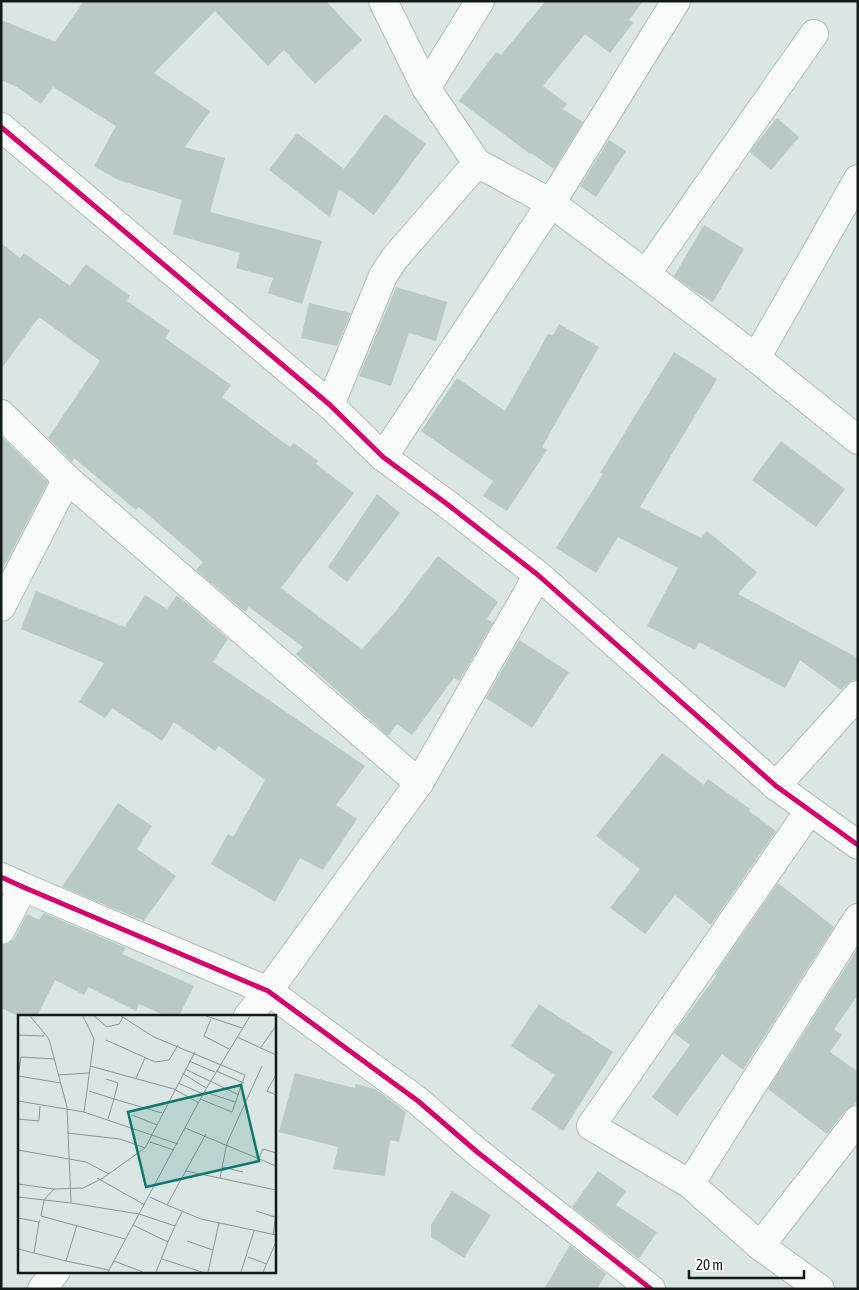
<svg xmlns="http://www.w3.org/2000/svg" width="859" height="1290" viewBox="0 0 859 1290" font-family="'Asap Condensed',sans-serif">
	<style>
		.building { fill: #b9c9c6 }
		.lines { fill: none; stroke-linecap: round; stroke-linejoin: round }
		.minor-casing { stroke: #b0bbb8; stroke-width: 30 }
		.minor { stroke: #f9fbfb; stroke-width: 28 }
		.cycleway-casing { stroke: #fff; stroke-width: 8 }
		.cycleway { stroke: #d6006c; stroke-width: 5 }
		.inset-road { fill: none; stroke: #899592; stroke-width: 1 }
		.view { fill: #0f766e; fill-opacity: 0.15; stroke: #0f766e; stroke-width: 2.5 }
		.inset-edge { fill: none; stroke: #121b19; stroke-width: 2.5 }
	</style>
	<rect width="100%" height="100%" fill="#d9e6e3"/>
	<g class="building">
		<path d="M84 1H326L362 40 315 84 284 50 268 66 215 11 154 73 210 111 185 147 225 158 210 212 322 241 302 304 268 293 273 278 236 268 240 253 173 234 182 200 118 180 94 166 116 126 53 87 41 104 17 87 1 80V20L55 42Z"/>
		<path d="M541 1H643L629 20 633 23 610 53 585 34 543 86 567 104 563 109 583 122 554 169 531 153 530 154 459 101 496 52 501 55 544 3Z"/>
		<path d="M385 114 426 144 374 215 339 189 330 217 269 170 297 133 344 169Z"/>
		<path d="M777 118 799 137 771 170 750 152 763 135Z"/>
		<path d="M609 140 626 151 596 197 580 186Z"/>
		<path d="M704 225 744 249 713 302 694 291 674 276Z"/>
		<path d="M1 243 20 258 24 253 70 286 86 264 130 296 127 301 170 331 165 338 231 385 222 397 290 447 294 443 318 461 316 464 354 493 281 588 362 649 395 612 438 556 498 602 487 619 493 623 459 681 454 678 412 735 397 724 388 736 296 654 303 647 249 607 245 612 196 570 203 562 139 507 136 510 74 458 72 462 48 438 100 361 39 317 1 369Z"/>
		<path d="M396 287 447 302 436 341 409 333 391 386 359 376Z"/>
		<path d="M309 303 351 313 337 346 301 338Z"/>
		<path d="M559 324 599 347 542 447 547 450 507 511 483 496 493 481 421 431 457 378 505 411 548 334 553 335Z"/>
		<path d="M674 352 717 379 640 507 701 538 707 531 757 572 738 594 858 658V680H853L846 685 841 690 800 660 785 688 699 642 695 650 647 626 678 568 618 537 596 573 556 548 603 474 600 473Z"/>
		<path d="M1 436 48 482 1 572Z"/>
		<path d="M781 441 845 489 816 527 752 480Z"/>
		<path d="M377 494 400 513 347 582 328 567Z"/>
		<path d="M36 591 125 627 145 595 167 609 177 595 228 639 213 662 365 766 336 805 357 819 323 870 300 858 275 902 211 864 228 834 233 837 265 780 219 746 215 751 174 722 162 741 112 708 105 718 79 702 104 663 21 629Z"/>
		<path d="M519 640 569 672 532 728 486 698Z"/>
		<path d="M662 753 704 785 708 779 750 809 749 811 776 831 711 925 675 895 645 934 610 908 640 869 596 836Z"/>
		<path d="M118 803 152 826 137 849 176 876 144 921 62 887Z"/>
		<path d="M778 883 834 927 743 1070 722 1054 677 1116 652 1097 690 1045 674 1033 717 975 715 974Z"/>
		<path d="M44 913 126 948 122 954 194 986 179 1016H166L139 1004 136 1011 88 987 84 995 55 980 37 1016H18L1 1008V946L9 943 15 938 27 914 39 920Z"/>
		<path d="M858 948V995L834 1029 842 1035 830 1052 858 1072V1100L854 1105 846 1110 827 1134 768 1089Z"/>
		<path d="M539 1004 613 1052 563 1131 531 1109 555 1075 511 1046Z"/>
		<path d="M295 1073 355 1088 356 1084 375 1089 406 1112 399 1142 390 1140 385 1176 333 1169 338 1147 279 1132Z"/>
		<path d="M598 1171 626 1191 616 1205 657 1232 639 1259 572 1207Z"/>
		<path d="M452 1191 491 1215 464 1258 431 1237V1225Z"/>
		<path d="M570 1245 606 1274 597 1289H544Z"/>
	</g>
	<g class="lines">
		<defs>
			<g id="minor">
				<path d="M383 1 426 88 477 163 551 203 646 274 756 358 858 440"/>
				<path d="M426 88 480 1"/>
				<path d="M1 127 330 405 383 457 447 504 538 575 776 786 858 845"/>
				<path d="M646 274 814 34"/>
				<path d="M756 358 858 179"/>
				<path d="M330 405 383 276 394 259 477 163"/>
				<path d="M1 414 67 479 419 783"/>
				<path d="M383 457 551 203 676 1"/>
				<path d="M1 607 67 479"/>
				<path d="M776 786 858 695"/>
				<path d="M809 811 591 1126 690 1184 760 1246 820 1289"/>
				<path d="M1 877 23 887 268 991 418 1101 476 1151 651 1289"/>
				<path d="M1 930 23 887"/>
				<path d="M248 1016 268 991 419 783 538 575"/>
				<path d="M690 1184 858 918"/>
				<path d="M760 1246 858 1120"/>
				<path d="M42 1289 56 1271"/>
			</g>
		</defs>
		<use href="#minor" class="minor-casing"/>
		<use href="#minor" class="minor"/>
		<defs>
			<g id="cycleway">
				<path d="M1 127 330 405 383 457 447 504 538 575 776 786 858 845"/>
				<path d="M1 877 23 887 268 991 418 1101 476 1151 651 1289"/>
			</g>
		</defs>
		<use href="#cycleway" class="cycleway-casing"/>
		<use href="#cycleway" class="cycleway"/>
	</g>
	<g transform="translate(18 1015)">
		<rect width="258" height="258" fill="#d9e6e3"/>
		<path class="inset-road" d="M12 1 31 24 49 92 53 188 121 199 157 211 164 197M65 1 76 24 66 97 160 129M76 1 89 12 101 9 105 2M103 1 136 22 227 60 214 97 182 84M188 1 224 13M193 4 186 21 211 34M0 20 26 21M219 22 258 40M88 25 137 47 151 45 160 30M243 32 258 11M171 46 197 57M72 51 156 74 181 88M167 54 221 80M198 56 226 68M164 58 188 73M40 60 71 58M258 60 249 76 258 80M0 61 3 42 36 44M0 61 43 68M0 63V89M118 63 127 43M88 64 100 68 96 84 144 98M160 68 185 79M71 76 96 84 90 104M187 77 217 87M0 86 66 97M114 100 139 110M0 104 21 106 22 91M167 113 258 151M49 118 102 124 127 133M132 127 156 135M0 135 68 147 91 159M241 143 245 134 258 138M205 152 225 157M168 156 258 175M79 163 127 190M202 163 209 128 244 51M0 169 36 174M0 182 53 188M132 182 149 190 188 119M149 190 183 204 258 220M238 196 257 202M0 203 21 207 22 205M59 210 48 246 91 255M115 210 150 227 157 211M255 220 258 198M107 224 23 201 26 185 36 174 65 173 85 163 127 133 177 37M169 226 195 235M0 234 48 246M16 238 21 207M230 242 249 249M144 244 184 257M96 246 125 257M90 257 185 79 232 1M138 257 150 227M190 257 201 208M223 257 236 216M245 257 258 227"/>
		<path class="view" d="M223 70 241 146 128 172 110 97Z"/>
		<rect width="258" height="258" class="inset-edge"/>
	</g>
	<rect width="859" height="1290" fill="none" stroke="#121b19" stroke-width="5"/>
	<path d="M689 1270v8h115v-8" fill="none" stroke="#121b19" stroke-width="2.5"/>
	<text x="696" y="1270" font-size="15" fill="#121b19" stroke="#ffffff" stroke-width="4" paint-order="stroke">20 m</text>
</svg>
